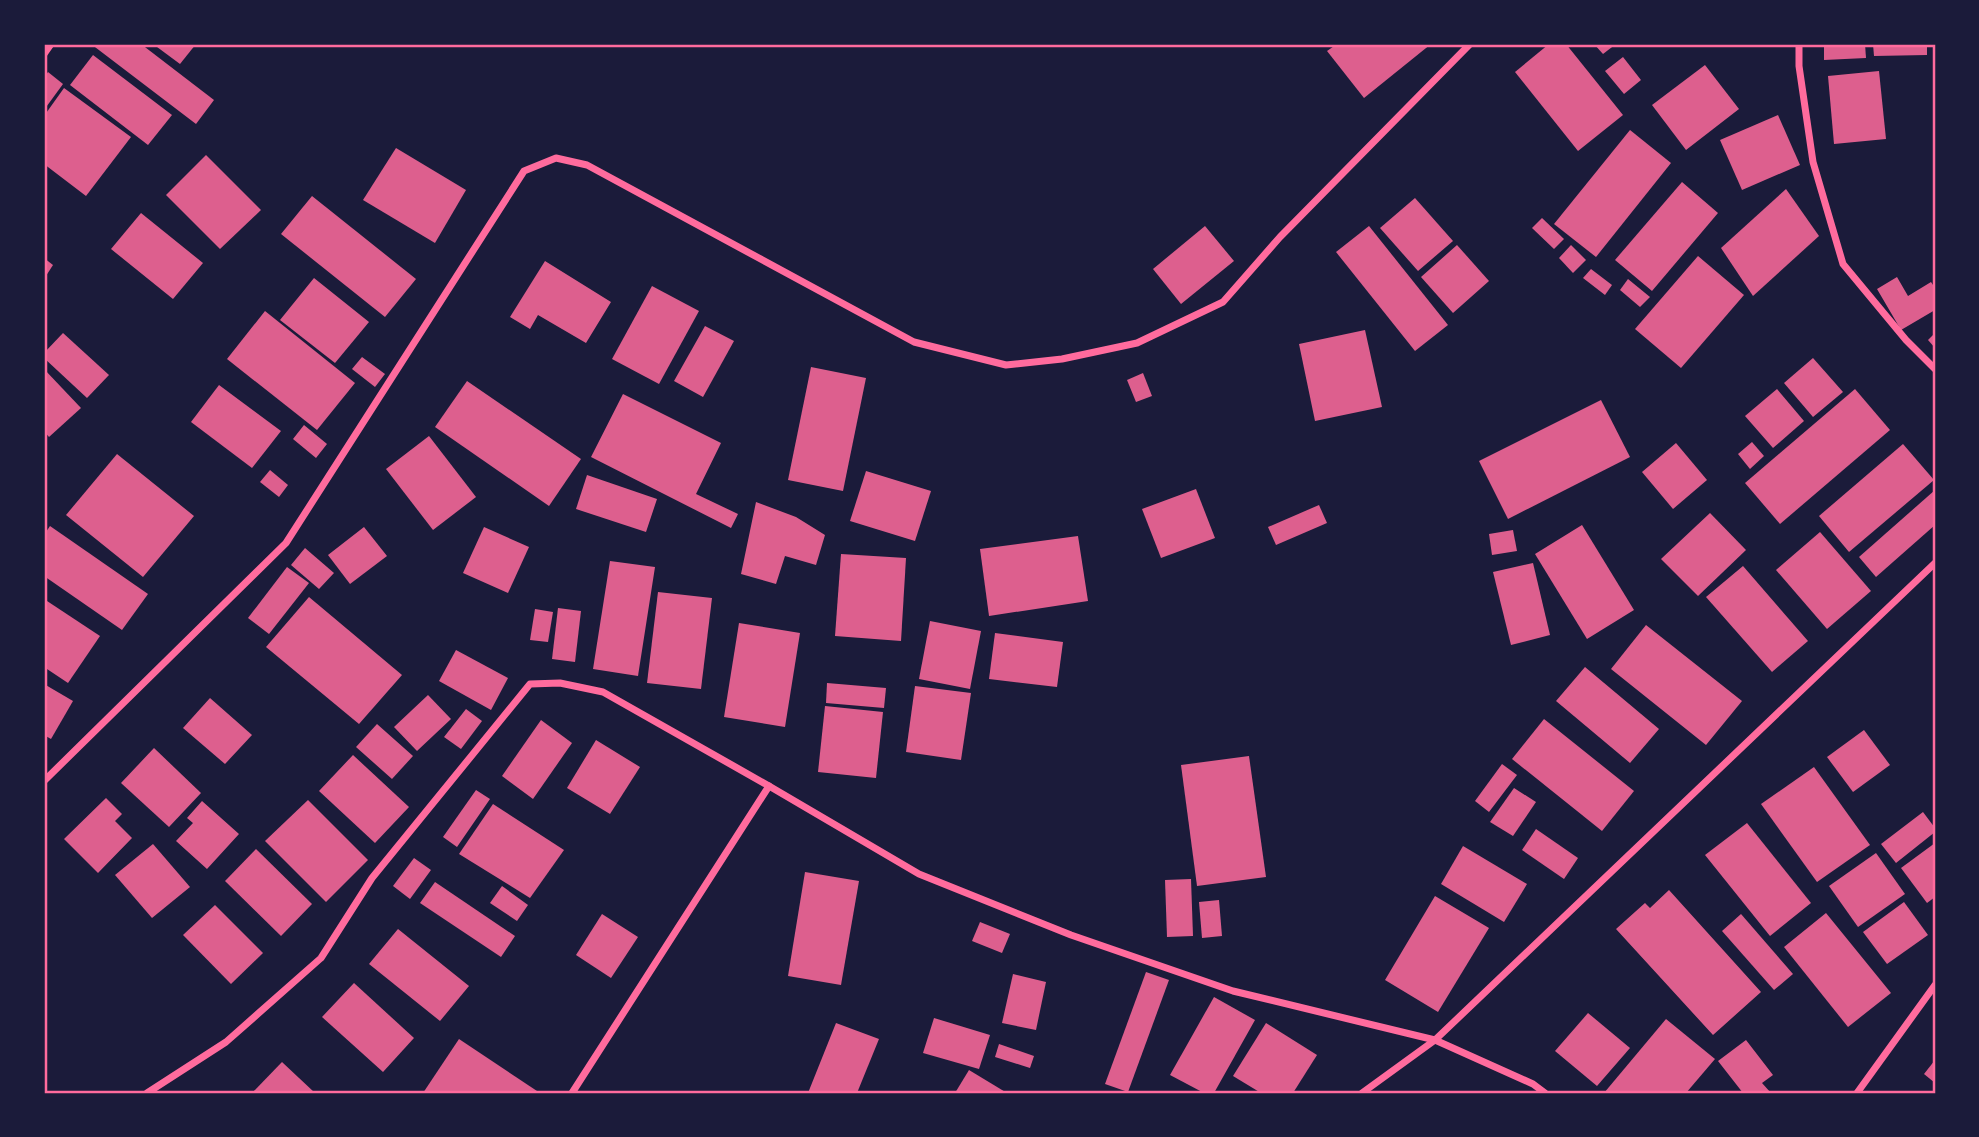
<svg xmlns="http://www.w3.org/2000/svg" width="1979" height="1137" viewBox="0 0 1979 1137" font-family="'Varela Round',sans-serif">
	<style>
		.building { fill: #dd5f8e }
		.lines { fill: none; stroke-linecap: round; stroke-linejoin: round }
		.minor { stroke: #ff6b9d; stroke-width: 7 }
		.neatline { fill: none; stroke: #ff6b9d; stroke-width: 2.5 }
	</style>
	<rect width="100%" height="100%" fill="#1b1b3a"/>
	<g class="building">
		<path d="M91 44H141L214 100 196 124Z"/>
		<path d="M153 44H196L180 64Z"/>
		<path d="M1337 44H1431L1364 98 1327 51Z"/>
		<path d="M1549 44H1566L1623 115 1578 151 1515 72Z"/>
		<path d="M1594 44H1616L1603 54Z"/>
		<path d="M1824 44H1865L1866 58 1824 60Z"/>
		<path d="M1873 44H1927V55L1874 56Z"/>
		<path d="M93 55 172 115 148 145 70 85Z"/>
		<path d="M1623 57 1641 80 1624 94 1605 71Z"/>
		<path d="M1705 65 1739 109 1686 150 1652 105Z"/>
		<path d="M1879 71 1886 139 1834 144 1828 76Z"/>
		<path d="M48 72 63 84 44 110V78Z"/>
		<path d="M64 88 131 137 86 196 44 164V116Z"/>
		<path d="M1778 115 1800 165 1742 190 1720 140Z"/>
		<path d="M1630 130 1671 163 1596 257 1554 224Z"/>
		<path d="M396 148 466 190 435 243 363 200Z"/>
		<path d="M206 155 261 210 220 249 166 195Z"/>
		<path d="M1682 182 1718 213 1652 291 1615 260Z"/>
		<path d="M1786 189 1819 236 1753 296 1721 248Z"/>
		<path d="M312 196 416 279 385 317 281 234Z"/>
		<path d="M1415 198 1453 241 1418 271 1380 228Z"/>
		<path d="M141 213 203 263 173 299 111 249Z"/>
		<path d="M1542 218 1564 239 1554 249 1532 228Z"/>
		<path d="M1205 226 1234 261 1181 304 1153 269Z"/>
		<path d="M1369 226 1448 325 1415 351 1336 252Z"/>
		<path d="M1457 245 1489 281 1453 313 1421 277Z"/>
		<path d="M1571 245 1586 260 1573 273 1559 258Z"/>
		<path d="M1698 256 1744 295 1681 368 1635 329Z"/>
		<path d="M44 258 53 265 44 279Z"/>
		<path d="M545 261 611 302 586 343 538 315 530 329 510 317Z"/>
		<path d="M1591 269 1612 285 1605 295 1583 278Z"/>
		<path d="M1897 277 1908 296 1931 282 1935 288V310L1901 330 1877 289Z"/>
		<path d="M314 278 369 322 335 363 280 320Z"/>
		<path d="M1628 279 1650 297 1640 307 1620 290Z"/>
		<path d="M652 286 699 311 659 384 612 359Z"/>
		<path d="M265 311 355 383 317 430 227 359Z"/>
		<path d="M705 326 734 341 703 397 674 381Z"/>
		<path d="M1365 330 1382 407 1315 421 1299 344Z"/>
		<path d="M63 333 109 375 87 398 44 358V353Z"/>
		<path d="M1935 333V348L1928 340Z"/>
		<path d="M362 357 385 374 375 387 352 369Z"/>
		<path d="M1813 358 1843 392 1813 417 1784 383Z"/>
		<path d="M811 367 866 378 843 491 788 480Z"/>
		<path d="M44 369 81 408 49 437 44 431Z"/>
		<path d="M1143 373 1152 396 1136 402 1127 380Z"/>
		<path d="M467 381 581 459 549 506 435 427Z"/>
		<path d="M219 385 281 431 252 468 191 422Z"/>
		<path d="M1777 389 1804 421 1773 448 1745 416Z"/>
		<path d="M1855 389 1890 430 1780 524 1745 483Z"/>
		<path d="M623 394 721 443 696 494 738 514 731 528 591 457Z"/>
		<path d="M1601 400 1630 457 1508 519 1479 461Z"/>
		<path d="M304 425 327 444 316 458 293 439Z"/>
		<path d="M429 436 476 497 433 530 386 469Z"/>
		<path d="M1752 442 1764 456 1750 469 1738 454Z"/>
		<path d="M1676 443 1707 480 1673 509 1642 472Z"/>
		<path d="M1903 444 1934 480 1849 552 1819 516Z"/>
		<path d="M117 454 194 516 143 577 66 515Z"/>
		<path d="M270 470 288 485 279 497 260 482Z"/>
		<path d="M866 471 931 491 915 541 850 521Z"/>
		<path d="M587 475 657 499 646 532 576 509Z"/>
		<path d="M1196 489 1215 538 1161 558 1142 509Z"/>
		<path d="M1935 490V525L1876 577 1859 557Z"/>
		<path d="M756 502 796 517 825 535 816 565 785 556 776 584 741 574Z"/>
		<path d="M1319 505 1327 523 1276 545 1268 527Z"/>
		<path d="M1710 513 1746 550 1698 596 1661 559Z"/>
		<path d="M1582 525 1634 610 1587 639 1535 554Z"/>
		<path d="M50 526 148 594 122 630 44 576V535Z"/>
		<path d="M364 527 387 556 350 584 328 555Z"/>
		<path d="M484 527 529 547 508 593 463 573Z"/>
		<path d="M1513 530 1517 551 1492 555 1489 534Z"/>
		<path d="M1820 532 1871 591 1827 629 1776 570Z"/>
		<path d="M1078 536 1088 601 989 616 980 549Z"/>
		<path d="M305 548 334 573 319 589 291 565Z"/>
		<path d="M841 554 906 558 901 641 835 636Z"/>
		<path d="M610 561 655 567 638 676 593 669Z"/>
		<path d="M1533 563 1550 635 1511 645 1493 572Z"/>
		<path d="M1743 566 1808 641 1772 672 1706 597Z"/>
		<path d="M287 567 309 583 269 634 248 618Z"/>
		<path d="M658 592 712 598 701 689 647 683Z"/>
		<path d="M309 597 402 675 359 724 266 647Z"/>
		<path d="M44 599 100 636 68 683 44 667Z"/>
		<path d="M558 608 581 611 575 662 552 659Z"/>
		<path d="M535 609 553 612 548 642 530 640Z"/>
		<path d="M930 621 981 631 970 689 919 679Z"/>
		<path d="M739 623 800 633 785 727 724 717Z"/>
		<path d="M1646 625 1742 701 1706 745 1611 669Z"/>
		<path d="M995 633 1063 642 1057 687 989 679Z"/>
		<path d="M456 650 508 678 491 710 439 681Z"/>
		<path d="M1585 667 1659 729 1630 763 1556 701Z"/>
		<path d="M827 683 886 688 884 708 826 703Z"/>
		<path d="M44 684 73 701 51 739 44 735Z"/>
		<path d="M915 686 971 693 961 760 906 752Z"/>
		<path d="M428 695 451 719 417 751 394 727Z"/>
		<path d="M210 698 252 735 225 764 183 728Z"/>
		<path d="M825 706 883 712 876 778 818 772Z"/>
		<path d="M466 709 482 721 461 749 444 737Z"/>
		<path d="M1544 719 1634 791 1602 831 1512 759Z"/>
		<path d="M541 720 572 743 533 799 502 776Z"/>
		<path d="M377 724 413 756 392 779 356 747Z"/>
		<path d="M1864 730 1890 765 1853 792 1827 757Z"/>
		<path d="M596 740 640 767 610 814 567 788Z"/>
		<path d="M154 748 201 793 169 827 121 783Z"/>
		<path d="M353 755 409 807 375 843 319 791Z"/>
		<path d="M1249 756 1266 877 1197 886 1181 765Z"/>
		<path d="M1502 764 1517 775 1489 812 1475 801Z"/>
		<path d="M1814 767 1870 845 1817 882 1761 804Z"/>
		<path d="M1514 788 1536 802 1513 836 1490 822Z"/>
		<path d="M476 790 490 799 457 847 443 837Z"/>
		<path d="M106 798 122 814 115 821 132 838 98 873 64 839Z"/>
		<path d="M308 800 368 860 326 902 265 841Z"/>
		<path d="M202 801 239 834 207 869 176 841 193 823 187 818Z"/>
		<path d="M493 804 564 850 530 898 459 854Z"/>
		<path d="M1923 812 1935 828V832L1896 863 1881 844Z"/>
		<path d="M1747 823 1811 903 1770 936 1705 855Z"/>
		<path d="M1536 829 1578 858 1564 879 1522 850Z"/>
		<path d="M1935 843V897L1927 903 1901 868Z"/>
		<path d="M153 844 190 887 152 918 115 875Z"/>
		<path d="M1463 846 1527 884 1504 922 1441 884Z"/>
		<path d="M256 849 312 904 281 936 225 881Z"/>
		<path d="M1876 853 1905 894 1858 927 1829 886Z"/>
		<path d="M414 858 431 870 410 899 393 886Z"/>
		<path d="M805 872 859 881 841 985 788 976Z"/>
		<path d="M1191 879 1193 936 1167 937 1165 880Z"/>
		<path d="M435 882 515 936 501 957 420 903Z"/>
		<path d="M502 886 528 905 517 921 490 903Z"/>
		<path d="M1669 890 1761 992 1713 1035 1616 929 1645 903 1650 908Z"/>
		<path d="M1435 896 1489 928 1438 1012 1385 980Z"/>
		<path d="M1219 900 1222 936 1202 938 1199 902Z"/>
		<path d="M1904 902 1928 935 1887 964 1863 932Z"/>
		<path d="M215 905 263 953 231 984 183 935Z"/>
		<path d="M1826 913 1891 993 1848 1027 1784 947Z"/>
		<path d="M602 914 638 937 611 978 576 955Z"/>
		<path d="M1741 914 1793 974 1774 990 1722 931Z"/>
		<path d="M980 922 1010 934 1002 953 972 941Z"/>
		<path d="M398 929 469 986 440 1021 369 964Z"/>
		<path d="M1146 972 1169 980 1128 1092 1105 1084Z"/>
		<path d="M1013 974 1046 982 1036 1030 1002 1023Z"/>
		<path d="M354 983 414 1038 383 1072 322 1017Z"/>
		<path d="M1214 997 1255 1020 1214 1093H1204L1170 1075Z"/>
		<path d="M1588 1013 1630 1048 1597 1086 1555 1051Z"/>
		<path d="M934 1018 990 1035 979 1069 923 1053Z"/>
		<path d="M1666 1019 1715 1059 1686 1093H1604Z"/>
		<path d="M836 1023 879 1039 857 1093H808Z"/>
		<path d="M1266 1023 1317 1055 1293 1093H1261L1233 1076Z"/>
		<path d="M459 1039 537 1091 536 1093H423Z"/>
		<path d="M1746 1040 1773 1075 1762 1083 1771 1093H1743L1718 1061Z"/>
		<path d="M999 1044 1034 1056 1030 1068 995 1057Z"/>
		<path d="M1935 1060V1083L1924 1074Z"/>
		<path d="M282 1062 315 1093H252Z"/>
		<path d="M969 1070 1007 1093H955Z"/>
	</g>
	<g class="lines">
		<g class="minor">
			<path d="M1799 44V66L1813 162 1843 264 1906 340 1935 369"/>
			<path d="M44 54 51 44"/>
			<path d="M44 781 286 543 524 171 556 158 587 165 914 342 1006 365 1062 359 1137 343 1223 302 1280 237 1470 44"/>
			<path d="M147 1093 226 1042 321 958 372 878 530 684 560 683 603 692 769 786 919 874 1071 935 1233 991 1435 1040 1533 1084 1545 1093"/>
			<path d="M572 1093 769 786"/>
			<path d="M1362 1093 1435 1040 1935 563"/>
			<path d="M1857 1093 1935 985"/>
		</g>
	</g>
	<rect width="1979" height="1137" fill="none" stroke="#1b1b3a" stroke-width="91"/>
	<rect x="46" y="46" width="1888" height="1046" class="neatline"/>
</svg>
